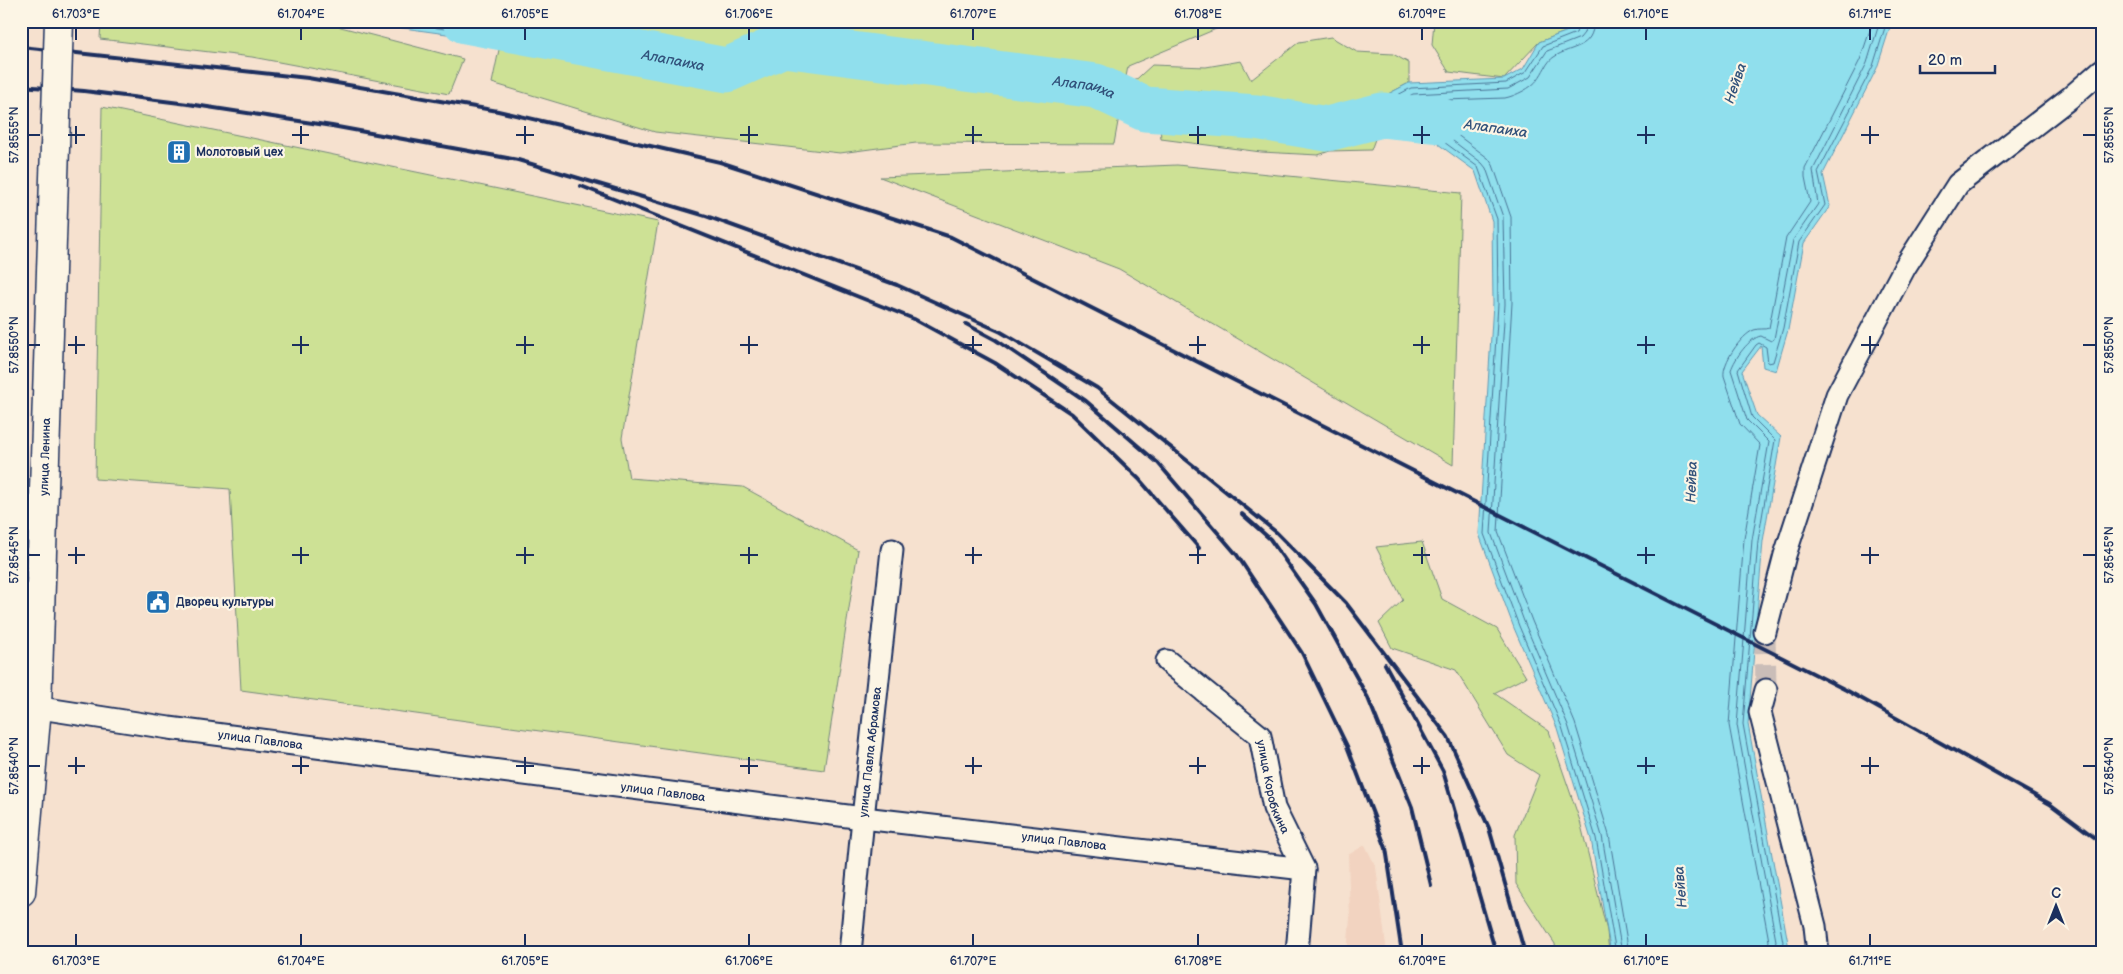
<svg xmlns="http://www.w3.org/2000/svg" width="2123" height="974" viewBox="0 0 2123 974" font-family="'Balsamiq Sans',sans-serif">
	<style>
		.built { fill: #f2d3c0 }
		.green { fill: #cde195; stroke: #74887a }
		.water { fill: #90dfed; stroke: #6199b4 }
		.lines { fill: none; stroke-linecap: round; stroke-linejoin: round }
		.shore { stroke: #4a7597; stroke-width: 1 }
		.river { stroke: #90dfed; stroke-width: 45 }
		.street-tunnel { stroke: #cabdb8; stroke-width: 21; stroke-dasharray: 21 11; stroke-linecap: butt }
		.street-casing { stroke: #1b2f5e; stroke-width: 25 }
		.secondary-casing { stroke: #1b2f5e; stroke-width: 31 }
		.street { stroke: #fcf5e5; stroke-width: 21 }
		.secondary { stroke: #fcf5e5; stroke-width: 28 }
		.rail { stroke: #1b2f5e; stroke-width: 4 }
		.secondary-bridge-casing { stroke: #1b2f5e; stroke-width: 31; stroke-linecap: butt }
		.secondary-bridge { stroke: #fcf5e5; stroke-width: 28 }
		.ticks { fill: none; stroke: #1b2f5e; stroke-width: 2 }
		.labels { text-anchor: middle; stroke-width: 4.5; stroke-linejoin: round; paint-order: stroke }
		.poi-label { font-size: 12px; font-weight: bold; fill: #1b2f5e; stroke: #fcf5e5; text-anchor: start }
		.street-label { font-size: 12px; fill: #1b2f5e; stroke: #fcf5e5 }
		.water-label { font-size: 14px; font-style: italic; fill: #32527b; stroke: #fcf5e5 }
		.neatline { fill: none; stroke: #1b2f5e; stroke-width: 2 }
		.ticks-label { font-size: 12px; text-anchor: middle; fill: #1b2f5e }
	</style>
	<rect width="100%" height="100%" fill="#f6e1cf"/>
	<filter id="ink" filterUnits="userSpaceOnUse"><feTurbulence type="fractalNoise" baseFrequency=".02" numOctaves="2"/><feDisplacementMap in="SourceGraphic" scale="10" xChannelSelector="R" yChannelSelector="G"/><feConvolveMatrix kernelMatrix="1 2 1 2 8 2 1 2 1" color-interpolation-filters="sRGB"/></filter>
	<g filter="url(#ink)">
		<g class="built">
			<path d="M1365 845 1376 867 1387 953H1347L1350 918 1348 855Z"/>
			<path d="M331 946 403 953H331Z"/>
		</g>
		<g class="green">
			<path d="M101 21H318L463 59 449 94 252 57 100 39Z"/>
			<path d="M505 21H1235L1128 66 1114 144 916 143 840 153 655 132 492 83Z"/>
			<path d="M1434 21H1576L1573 29 1539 42 1504 79 1449 72 1432 45Z"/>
			<path d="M1331 37 1357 52 1393 54 1409 63V83L1388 94 1360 101 1325 121 1308 111 1206 104 1201 90 1169 103 1137 102 1129 86 1152 65 1206 67 1241 61 1251 80 1299 42Z"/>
			<path d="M102 107 658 222 622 438 629 478 743 487 858 550 824 770 241 690 230 489 95 479Z"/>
			<path d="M1160 126 1320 141 1371 129 1378 131 1371 150 1330 151 1318 155 1261 152 1161 139Z"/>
			<path d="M1177 165 1461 193 1453 465 1119 269 880 177Z"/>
			<path d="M1422 542 1442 599 1497 629 1526 677 1494 693 1549 731 1580 821 1607 931 1609 953H1556L1555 944 1516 884 1515 835 1539 775 1508 755 1456 670 1392 648 1379 623 1403 600 1376 547Z"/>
		</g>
		<g class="water">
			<path d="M353 21H478L479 24 461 36Z"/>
			<path d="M1576 21H1892L1877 68 1823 174 1830 206 1804 243 1788 330 1776 371 1763 367 1761 346 1742 371 1757 415 1781 437 1763 541 1748 724 1788 943 1785 953H1611L1591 839 1557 728 1514 628 1479 534 1493 303 1492 221 1475 171 1427 136 1385 135 1382 115 1388 94 1409 83 1504 79 1523 69 1539 42 1573 29Z"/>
		</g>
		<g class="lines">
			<g class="shore">
				<path d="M390 21 459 31 473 21"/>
				<path d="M1580 21 1576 33 1543 46 1526 72 1506 83 1411 88 1392 98 1387 115 1390 130 1429 131 1478 167 1497 219 1498 304 1484 534 1519 626 1562 727 1596 838 1616 953"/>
				<path d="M1586 21 1584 33 1580 38 1547 51 1530 77 1508 89 1413 94 1397 102 1393 116 1396 124 1432 125 1482 163 1486 168 1503 217 1505 304 1491 533 1525 624 1568 725 1602 836 1622 953"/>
				<path d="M1594 21C1593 50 1572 45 1554 57 1547 61 1543 73 1538 79 1532 88 1515 96 1505 98L1415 101 1404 107 1402 114 1404 116 1428 117 1436 119 1488 158 1493 165 1511 217 1512 303 1498 532 1532 621 1575 723 1609 835 1629 953"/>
				<path d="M1766 953 1769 941 1729 725 1744 539 1760 445 1740 424 1724 376C1722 363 1741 335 1754 330 1759 328 1764 330 1769 328L1786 238 1810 202 1805 177V168L1860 60 1873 21"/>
				<path d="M1774 953 1776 941 1737 725 1752 540 1769 442 1747 420 1731 370C1735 358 1749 338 1761 336L1771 341 1774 339 1793 240 1818 204 1813 170 1867 63 1880 21"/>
				<path d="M1780 953 1783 942 1743 724 1758 541 1775 440 1752 417 1738 370 1756 345 1759 343 1766 347 1768 363 1773 362 1783 328 1799 242 1825 205 1818 172 1873 66 1887 21"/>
			</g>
			<path class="river" id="s1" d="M465 21 727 70 783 45 1096 86 1145 109 1256 117 1327 129 1382 115 1442 121"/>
			<path class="street-tunnel" d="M1765 632 1766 690"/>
			<defs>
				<g id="street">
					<path d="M1765 632 1785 555 1837 395 1905 267 1958 184 2071 97 2102 70"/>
					<path id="s2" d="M1167 661 1260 736 1274 808 1304 869 1297 953"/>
					<path d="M1766 690 1760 712 1815 926 1818 953"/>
					<path id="s3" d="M21 705 169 728 863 818 1304 869"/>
					<path id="s4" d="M850 953 863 818 892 550"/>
				</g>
				<g id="secondary">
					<path id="s5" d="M21 892 37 707 55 147"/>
				</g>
			</defs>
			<use href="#street" class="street-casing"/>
			<use href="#secondary" class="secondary-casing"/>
			<use href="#street" class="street"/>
			<use href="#secondary" class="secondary"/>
			<g class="rail">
				<path d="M21 47 308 78 498 111 720 162 951 237 1846 690 2050 804 2102 843"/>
				<path d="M21 86 84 91 188 104 332 126 518 160 706 216 897 285 1001 332 1097 388 1276 532 1346 603 1448 737 1489 828 1524 950"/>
				<path d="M581 186 914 319 995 363 1072 414 1139 479 1199 548"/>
				<path d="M966 324 996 340 1086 401 1158 463 1237 555 1302 653 1347 746 1386 848 1402 953"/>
				<path d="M1242 514 1270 539 1316 604 1368 698 1412 807 1431 885"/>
				<path d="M1385 664 1443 771 1496 953"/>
			</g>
			<defs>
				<path id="secondary-bridge" d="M55 147 59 21"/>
			</defs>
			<use href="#secondary-bridge" class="secondary-bridge-casing"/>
			<use href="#secondary-bridge" class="secondary-bridge"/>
		</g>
	</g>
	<path class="ticks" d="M76 28V40M301 28V40M525 28V40M749 28V40M973 28V40M1198 28V40M1422 28V40M1646 28V40M1870 28V40M76 126V144M301 126V144M525 126V144M749 126V144M973 126V144M1198 126V144M1422 126V144M1646 126V144M1870 126V144M28 135H40M68 135H85M292 135H309M516 135H534M740 135H758M965 135H982M1189 135H1206M1413 135H1430M1637 135H1655M1861 135H1879M2083 135H2096M76 336V354M301 336V354M525 336V354M749 336V354M973 336V354M1198 336V354M1422 336V354M1646 336V354M1870 336V354M28 345H40M68 345H85M292 345H309M516 345H534M740 345H758M965 345H982M1189 345H1206M1413 345H1430M1637 345H1655M1861 345H1879M2083 345H2096M76 547V564M301 547V564M525 547V564M749 547V564M973 547V564M1198 547V564M1422 547V564M1646 547V564M1870 547V564M28 555H40M68 555H85M292 555H309M516 555H534M740 555H758M965 555H982M1189 555H1206M1413 555H1430M1637 555H1655M1861 555H1879M2083 555H2096M76 757V774M301 757V774M525 757V774M749 757V774M973 757V774M1198 757V774M1422 757V774M1646 757V774M1870 757V774M28 766H40M68 766H85M292 766H309M516 766H534M740 766H758M965 766H982M1189 766H1206M1413 766H1430M1637 766H1655M1861 766H1879M2083 766H2096M76 934V946M301 934V946M525 934V946M749 934V946M973 934V946M1198 934V946M1422 934V946M1646 934V946M1870 934V946"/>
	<defs>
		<symbol id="building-square" viewBox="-11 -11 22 22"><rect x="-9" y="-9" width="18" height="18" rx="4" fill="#1f6fb2" stroke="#fcf5e5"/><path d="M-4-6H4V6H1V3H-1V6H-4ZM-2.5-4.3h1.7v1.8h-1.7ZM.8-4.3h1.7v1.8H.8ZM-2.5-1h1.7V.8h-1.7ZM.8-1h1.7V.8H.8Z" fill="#fff"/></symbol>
		<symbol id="civic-square" viewBox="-11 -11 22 22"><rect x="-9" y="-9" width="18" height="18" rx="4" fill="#1f6fb2" stroke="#fcf5e5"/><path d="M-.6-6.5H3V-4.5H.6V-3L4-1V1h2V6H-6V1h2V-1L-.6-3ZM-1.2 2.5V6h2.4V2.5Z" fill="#fff"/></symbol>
	</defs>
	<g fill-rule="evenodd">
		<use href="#building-square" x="165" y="138" width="28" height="28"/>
		<use href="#civic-square" x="144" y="588" width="28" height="28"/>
	</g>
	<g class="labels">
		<g class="poi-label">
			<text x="196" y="156">Молотовый цех</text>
			<text x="176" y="606">Дворец культуры</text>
		</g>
		<g class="street-label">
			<text dy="4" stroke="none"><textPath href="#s5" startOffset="436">улица Ленина</textPath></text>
			<text dy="4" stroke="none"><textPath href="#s3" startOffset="242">улица Павлова</textPath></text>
			<text dy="4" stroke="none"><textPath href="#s4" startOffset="202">улица Павла Абрамова</textPath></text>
			<text dy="4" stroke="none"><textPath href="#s2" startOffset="172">улица Коробкина</textPath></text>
			<text dy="4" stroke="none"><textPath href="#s3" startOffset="648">улица Павлова</textPath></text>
			<text dy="4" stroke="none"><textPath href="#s3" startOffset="1052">улица Павлова</textPath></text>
		</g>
		<g class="water-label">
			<text dy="5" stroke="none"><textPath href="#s1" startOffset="212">Алапаиха</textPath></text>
			<text transform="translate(1735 83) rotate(-71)" y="5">Нейва</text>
			<text dy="5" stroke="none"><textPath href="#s1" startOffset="632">Алапаиха</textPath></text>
			<text transform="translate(1496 128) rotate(8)" y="5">Алапаиха</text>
			<text transform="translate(1691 482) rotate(-88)" y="5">Нейва</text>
			<text transform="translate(1680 887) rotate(-95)" y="5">Нейва</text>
		</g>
	</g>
	<rect width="2123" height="974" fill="none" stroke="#fcf5e5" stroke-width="55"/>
	<g transform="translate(2056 906)" stroke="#fcf5e5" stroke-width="4" paint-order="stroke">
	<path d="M0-4L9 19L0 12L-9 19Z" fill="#1b2f5e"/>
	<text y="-8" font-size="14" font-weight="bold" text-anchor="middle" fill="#1b2f5e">С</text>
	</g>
	<path d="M1920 65v8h75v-8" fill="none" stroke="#1b2f5e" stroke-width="2.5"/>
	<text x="1928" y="65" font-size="15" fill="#1b2f5e" stroke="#fcf5e5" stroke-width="4" paint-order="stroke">20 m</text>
	<rect x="28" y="28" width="2068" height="918" class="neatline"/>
	<g class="ticks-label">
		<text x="76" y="18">61.703°E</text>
		<text x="301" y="18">61.704°E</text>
		<text x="525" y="18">61.705°E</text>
		<text x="749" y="18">61.706°E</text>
		<text x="973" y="18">61.707°E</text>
		<text x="1198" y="18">61.708°E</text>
		<text x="1422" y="18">61.709°E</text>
		<text x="1646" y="18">61.710°E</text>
		<text x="1870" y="18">61.711°E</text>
		<text transform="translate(14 135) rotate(-90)" y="4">57.8555°N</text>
		<text transform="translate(2109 135) rotate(-90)" y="4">57.8555°N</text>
		<text transform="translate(14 345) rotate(-90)" y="4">57.8550°N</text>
		<text transform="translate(2109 345) rotate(-90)" y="4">57.8550°N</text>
		<text transform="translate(14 555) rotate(-90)" y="4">57.8545°N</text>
		<text transform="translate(2109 555) rotate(-90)" y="4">57.8545°N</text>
		<text transform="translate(14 766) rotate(-90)" y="4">57.8540°N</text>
		<text transform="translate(2109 766) rotate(-90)" y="4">57.8540°N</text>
		<text x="76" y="965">61.703°E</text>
		<text x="301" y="965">61.704°E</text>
		<text x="525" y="965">61.705°E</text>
		<text x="749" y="965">61.706°E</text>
		<text x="973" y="965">61.707°E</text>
		<text x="1198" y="965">61.708°E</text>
		<text x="1422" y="965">61.709°E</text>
		<text x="1646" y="965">61.710°E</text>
		<text x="1870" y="965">61.711°E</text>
	</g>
</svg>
